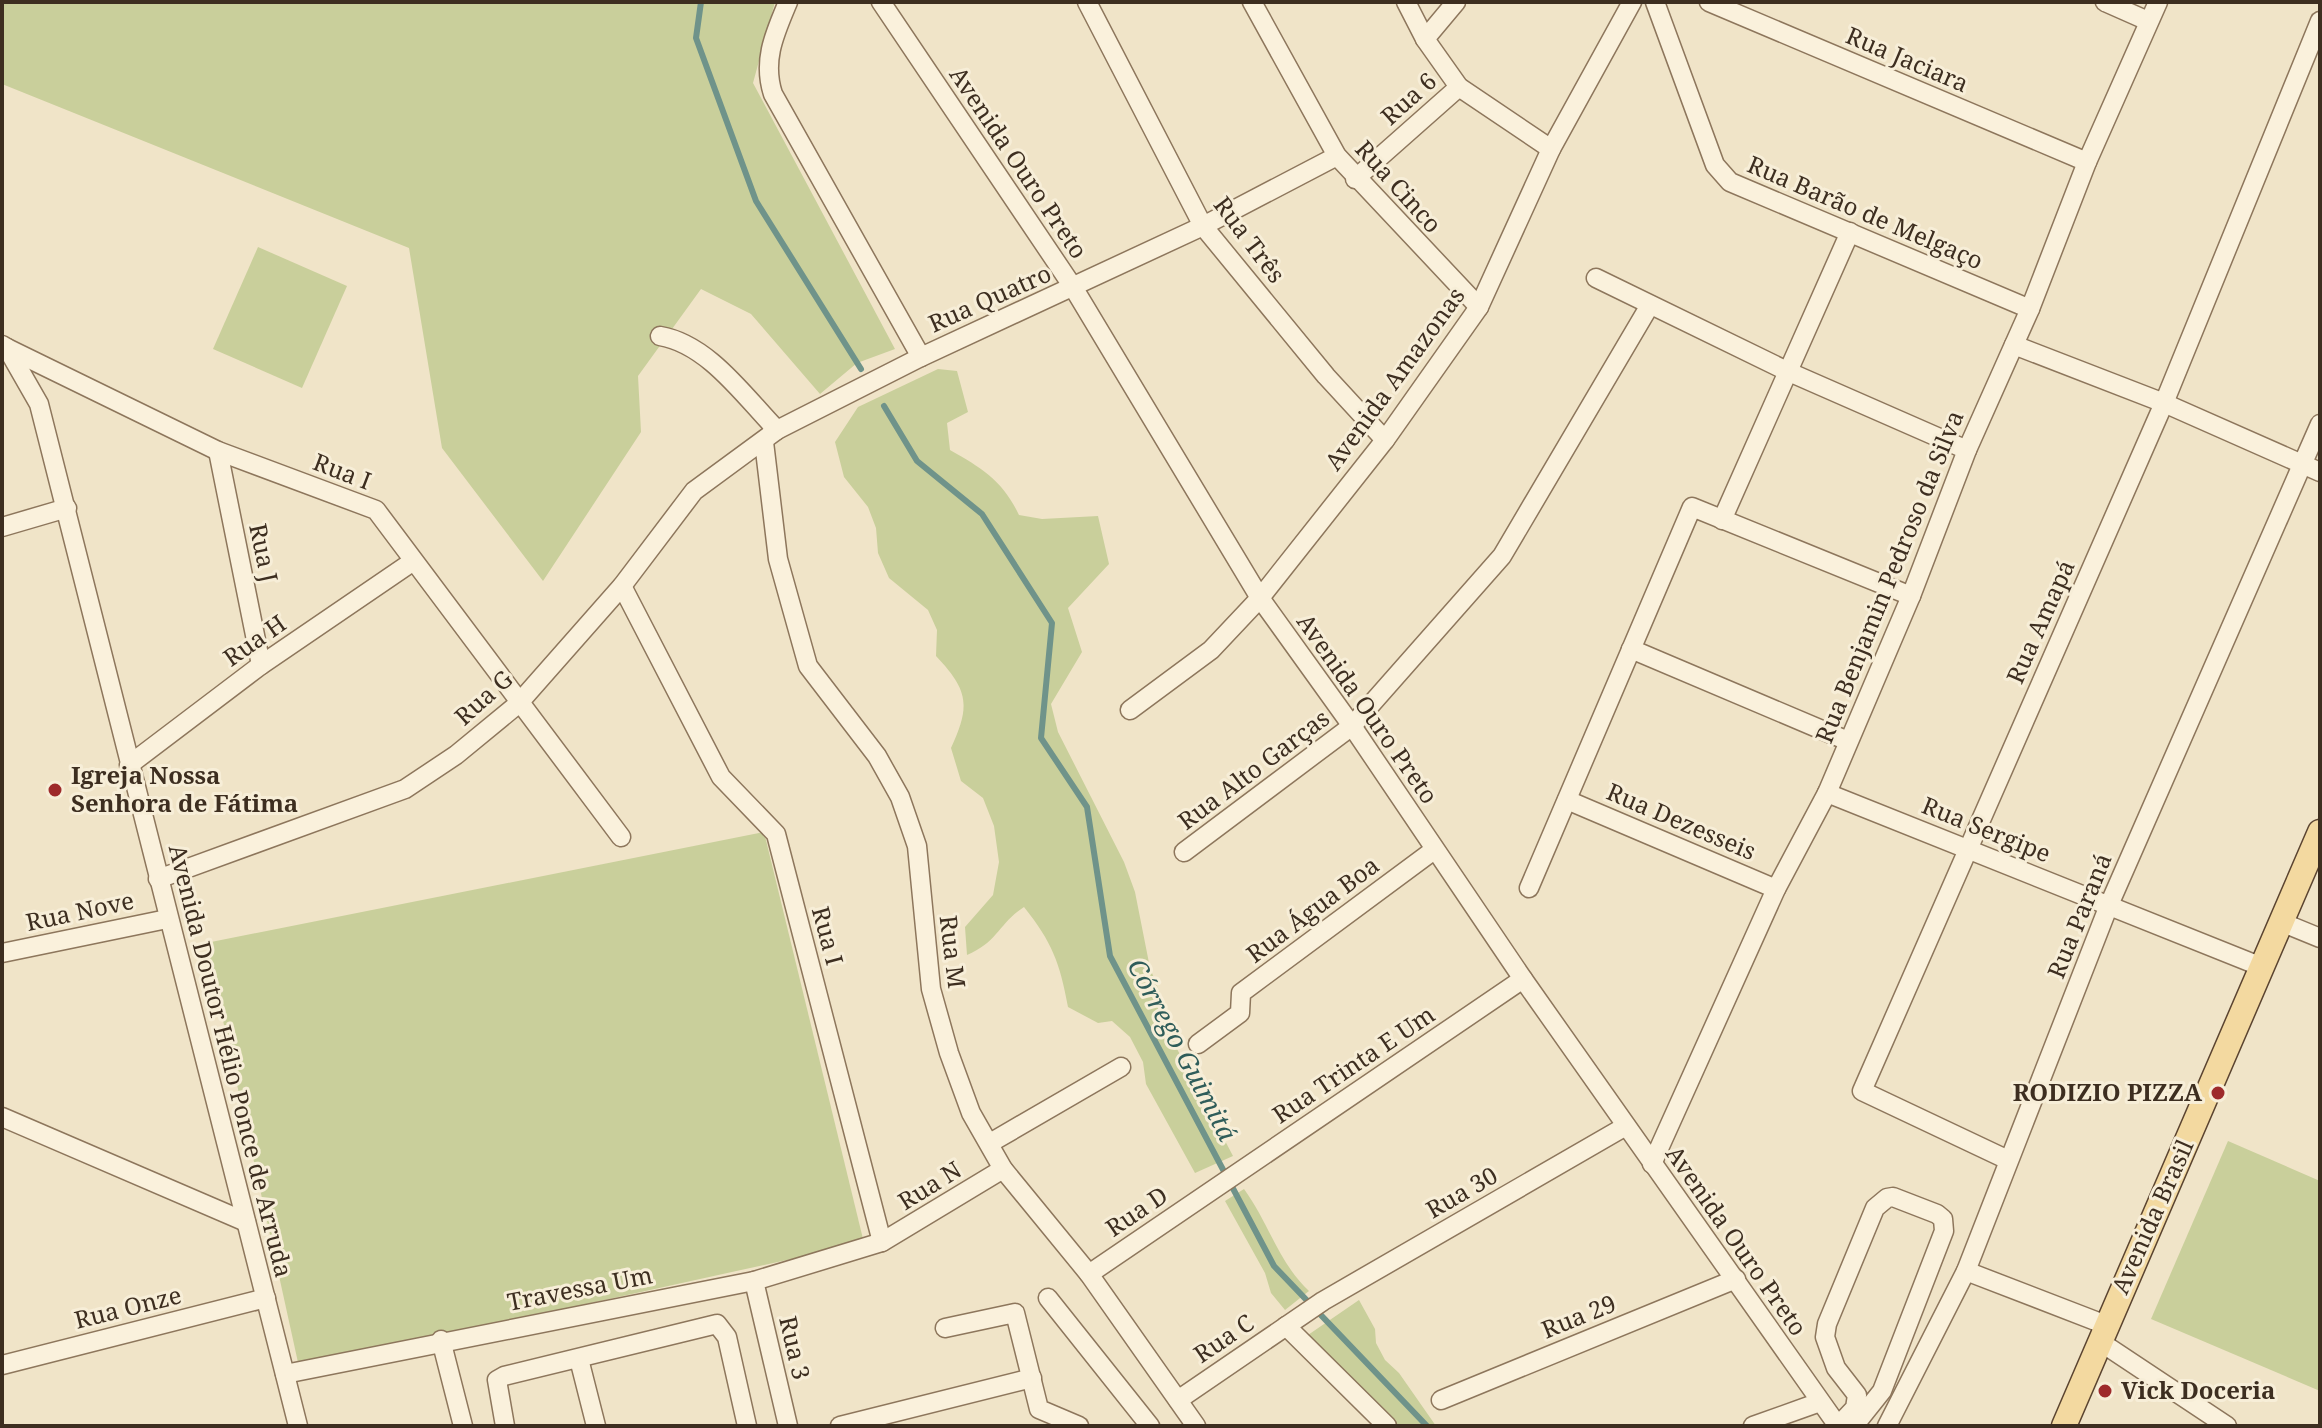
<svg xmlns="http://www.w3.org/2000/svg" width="2322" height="1428" viewBox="0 0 2322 1428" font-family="'Noto Serif',serif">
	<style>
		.green { fill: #c9cf9b }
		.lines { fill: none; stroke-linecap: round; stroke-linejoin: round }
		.stream { stroke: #6f938a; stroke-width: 6 }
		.minor-casing { stroke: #8d765c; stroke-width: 21 }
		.major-casing { stroke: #5b4430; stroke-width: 27 }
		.minor { stroke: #faf1dc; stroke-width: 18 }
		.major { stroke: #f3d9a0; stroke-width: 24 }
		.poi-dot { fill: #9e2a2b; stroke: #f7eed8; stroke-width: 3 }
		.labels { text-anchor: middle; stroke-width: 6; stroke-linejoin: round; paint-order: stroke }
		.street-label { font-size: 24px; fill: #3d2e20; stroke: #f7eed8 }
		.poi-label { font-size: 24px; font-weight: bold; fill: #3d2e20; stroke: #f7eed8; text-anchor: start }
		.water-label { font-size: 26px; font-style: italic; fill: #2f5d5a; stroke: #f7eed8 }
	</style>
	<rect width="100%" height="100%" fill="#f0e4c8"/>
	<g class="green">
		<path d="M2 2H775L753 83 895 349 857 363 820 394 751 314 701 289 638 376 641 432 543 581 442 448 409 248 2 84Z"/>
		<path d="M258 247 347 286 302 388 213 349Z"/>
		<path d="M938 369 957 371 968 412 947 423 950 450C982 468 1003 481 1019 515L1042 519 1098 516 1109 564 1068 608 1082 652 1051 704 1058 732 1124 862 1135 892 1150 968 1170 1018 1175 1045 1233 1156 1195 1173 1146 1084 1143 1062 1130 1037 1112 1021 1098 1023 1068 1007C1060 963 1052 942 1024 907 999 923 998 942 967 955L965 927 993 895 999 862 994 826 983 798 961 781 951 748C971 705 968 690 936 656L937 630 928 610 889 578 878 553 876 528 868 507 844 477 835 442 858 407Z"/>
		<path d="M764 832 864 1243 299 1367 206 943Z"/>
		<path d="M2228 1141 2320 1181V1391L2151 1319Z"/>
		<path d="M1244 1189C1269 1223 1278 1262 1309 1291L1285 1310 1271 1293 1265 1273 1225 1201Z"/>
		<path d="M1359 1300 1375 1329 1376 1343 1385 1360 1399 1373 1436 1426H1399L1308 1335Z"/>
	</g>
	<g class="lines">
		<g class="stream">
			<path d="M701 2 696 38 756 201 861 369"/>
			<path d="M884 406 917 461 982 514 1052 623 1041 738 1087 807 1110 956 1274 1266 1427 1426"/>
		</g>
		<defs>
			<g id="minor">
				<path d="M788 2C775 33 762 60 773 94L921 357"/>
				<path d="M881 2 1073 287 1260 598 1352 726 1523 979 1838 1426"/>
				<path d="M1087 2 1203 226 1326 376 1385 440"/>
				<path d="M1252 2 1337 156 1479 307"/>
				<path d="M1406 2 1425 39 1459 87 1551 149"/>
				<path d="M1655 2 1715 165 1730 182 2030 309"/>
				<path d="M1709 2 2087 162"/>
				<path d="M2105 2 2148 21"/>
				<path d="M1425 39 1456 2"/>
				<path d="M1355 179 1459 87"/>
				<path d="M1596 278 1789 372 1967 450"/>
				<path d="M660 336C708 344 744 396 777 430"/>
				<path d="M2 345 7 348 39 404 298 1426"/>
				<path d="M2014 345 2164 403 2320 472"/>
				<path d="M7 348 218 451 376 510 621 837"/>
				<path d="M764 442 778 559 808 666 877 756 900 797 917 846 931 989 949 1053 971 1113 1003 1169 1089 1274 1196 1426"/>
				<path d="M218 451 261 665"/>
				<path d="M1722 520 1850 232"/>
				<path d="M2 527 67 508"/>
				<path d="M622 586 721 777 776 834 882 1242"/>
				<path d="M1631 649 1848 741"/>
				<path d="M1130 710 1211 650 1260 598 1385 440 1479 307 1551 149 1632 2"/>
				<path d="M129 765 261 665 412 562"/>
				<path d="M1827 793 2262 967"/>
				<path d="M1567 800 1776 889"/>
				<path d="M1184 852 1352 726 1502 556 1650 305"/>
				<path d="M158 879 405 789 456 755 518 704 622 586 694 491 777 430 921 357 1203 226 1337 156"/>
				<path d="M1529 888 1692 507 1911 596"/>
				<path d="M2281 922 2320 938"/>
				<path d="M2 953 167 919"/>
				<path d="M1198 1044 1240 1013 1241 993 1434 850"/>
				<path d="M2 1117 246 1222"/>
				<path d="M990 1143 1121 1067"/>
				<path d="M2008 1160 1862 1091 2164 403 2320 21"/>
				<path d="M1652 1164 1776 889 1827 793 1911 596 1967 450 2030 309 2087 162 2158 2"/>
				<path d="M1966 1271 2106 1325"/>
				<path d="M1089 1274 1523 979"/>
				<path d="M754 1281 788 1426"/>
				<path d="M1048 1298 1150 1426"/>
				<path d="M1286 1326 1387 1426"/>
				<path d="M945 1328 1015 1313 1039 1409 1079 1426"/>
				<path d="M441 1340 463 1426"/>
				<path d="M2099 1341 2227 1426"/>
				<path d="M579 1359 596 1426"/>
				<path d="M2 1365 266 1298"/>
				<path d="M285 1374 754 1281 882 1242 1003 1169"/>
				<path d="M1178 1400 1323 1301 1626 1126"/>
				<path d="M1441 1400 1736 1279"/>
				<path d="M505 1426 497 1380 504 1376 717 1324 727 1337 747 1426"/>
				<path d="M840 1426 1032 1378"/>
				<path d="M1753 1426 1820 1402"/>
				<path d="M1838 1426 1855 1408 1857 1395 1836 1368 1825 1337 1827 1324 1875 1208 1887 1198 1893 1197 1937 1214 1943 1219 1944 1231 1882 1391 1854 1426"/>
				<path d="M1887 1426 1966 1271 2109 905 2320 424"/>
			</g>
			<path id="major" d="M2064 1426 2320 832"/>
		</defs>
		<use href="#minor" class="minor-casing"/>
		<use href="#major" class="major-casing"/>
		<use href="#minor" class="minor"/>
		<use href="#major" class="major"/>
	</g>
	<g class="poi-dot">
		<circle cx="55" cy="790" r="8"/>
		<circle cx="2218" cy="1093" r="8"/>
		<circle cx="2105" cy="1391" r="8"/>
	</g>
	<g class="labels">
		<g class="street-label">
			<text transform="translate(1907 60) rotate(23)" y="8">Rua Jaciara</text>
			<text transform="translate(1409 99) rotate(-42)" y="8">Rua 6</text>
			<text transform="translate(1018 163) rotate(56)" y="8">Avenida Ouro Preto</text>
			<text transform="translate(1398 187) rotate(48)" y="8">Rua Cinco</text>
			<text transform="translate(1865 213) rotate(23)" y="8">Rua Barão de Melgaço</text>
			<text transform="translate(1249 240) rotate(53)" y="8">Rua Três</text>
			<text transform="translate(990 299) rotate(-24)" y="8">Rua Quatro</text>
			<text transform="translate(1395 379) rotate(-54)" y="8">Avenida Amazonas</text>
			<text transform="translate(342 472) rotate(21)" y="8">Rua I</text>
			<text transform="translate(263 553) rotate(78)" y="8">Rua J</text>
			<text transform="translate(1890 577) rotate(-68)" y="8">Rua Benjamin Pedroso da Silva</text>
			<text transform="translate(2041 622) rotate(-66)" y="8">Rua Amapá</text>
			<text transform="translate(255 641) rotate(-35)" y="8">Rua H</text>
			<text transform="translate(484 698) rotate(-42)" y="8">Rua G</text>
			<text transform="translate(1367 709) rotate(55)" y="8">Avenida Ouro Preto</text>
			<text transform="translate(1254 770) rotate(-37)" y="8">Rua Alto Garças</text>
			<text transform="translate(1681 822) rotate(23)" y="8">Rua Dezesseis</text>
			<text transform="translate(1986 830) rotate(22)" y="8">Rua Sergipe</text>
			<text transform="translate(1313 910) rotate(-37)" y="8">Rua Água Boa</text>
			<text transform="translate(80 912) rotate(-12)" y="8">Rua Nove</text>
			<text transform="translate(2080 916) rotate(-68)" y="8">Rua Paraná</text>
			<text transform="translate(827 936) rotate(75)" y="8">Rua I</text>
			<text transform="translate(952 952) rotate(83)" y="8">Rua M</text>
			<text transform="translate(230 1061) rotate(76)" y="8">Avenida Doutor Hélio Ponce de Arruda</text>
			<text transform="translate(1354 1065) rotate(-34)" y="8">Rua Trinta E Um</text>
			<text transform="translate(930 1186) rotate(-32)" y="8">Rua N</text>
			<text transform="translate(1462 1193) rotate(-30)" y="8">Rua 30</text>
			<text transform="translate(1137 1212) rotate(-34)" y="8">Rua D</text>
			<text transform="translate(2153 1217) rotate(-66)" y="8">Avenida Brasil</text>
			<text transform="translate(1736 1241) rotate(55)" y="8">Avenida Ouro Preto</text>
			<text transform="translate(580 1289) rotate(-11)" y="8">Travessa Um</text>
			<text transform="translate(128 1308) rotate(-14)" y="8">Rua Onze</text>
			<text transform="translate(1579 1317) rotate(-22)" y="8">Rua 29</text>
			<text transform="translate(1224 1339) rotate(-34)" y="8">Rua C</text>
			<text transform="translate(794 1348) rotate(77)" y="8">Rua 3</text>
		</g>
		<g class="poi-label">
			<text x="71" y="784">Igreja Nossa<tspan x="71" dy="28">Senhora de Fátima</tspan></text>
			<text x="2202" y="1101" text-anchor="end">RODIZIO PIZZA</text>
			<text x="2121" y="1399">Vick Doceria</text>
		</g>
		<g class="water-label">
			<text transform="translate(1182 1050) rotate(62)" y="9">Córrego Guimitá</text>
		</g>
	</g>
	<rect width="2322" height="1428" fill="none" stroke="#3d2e20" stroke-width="8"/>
</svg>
